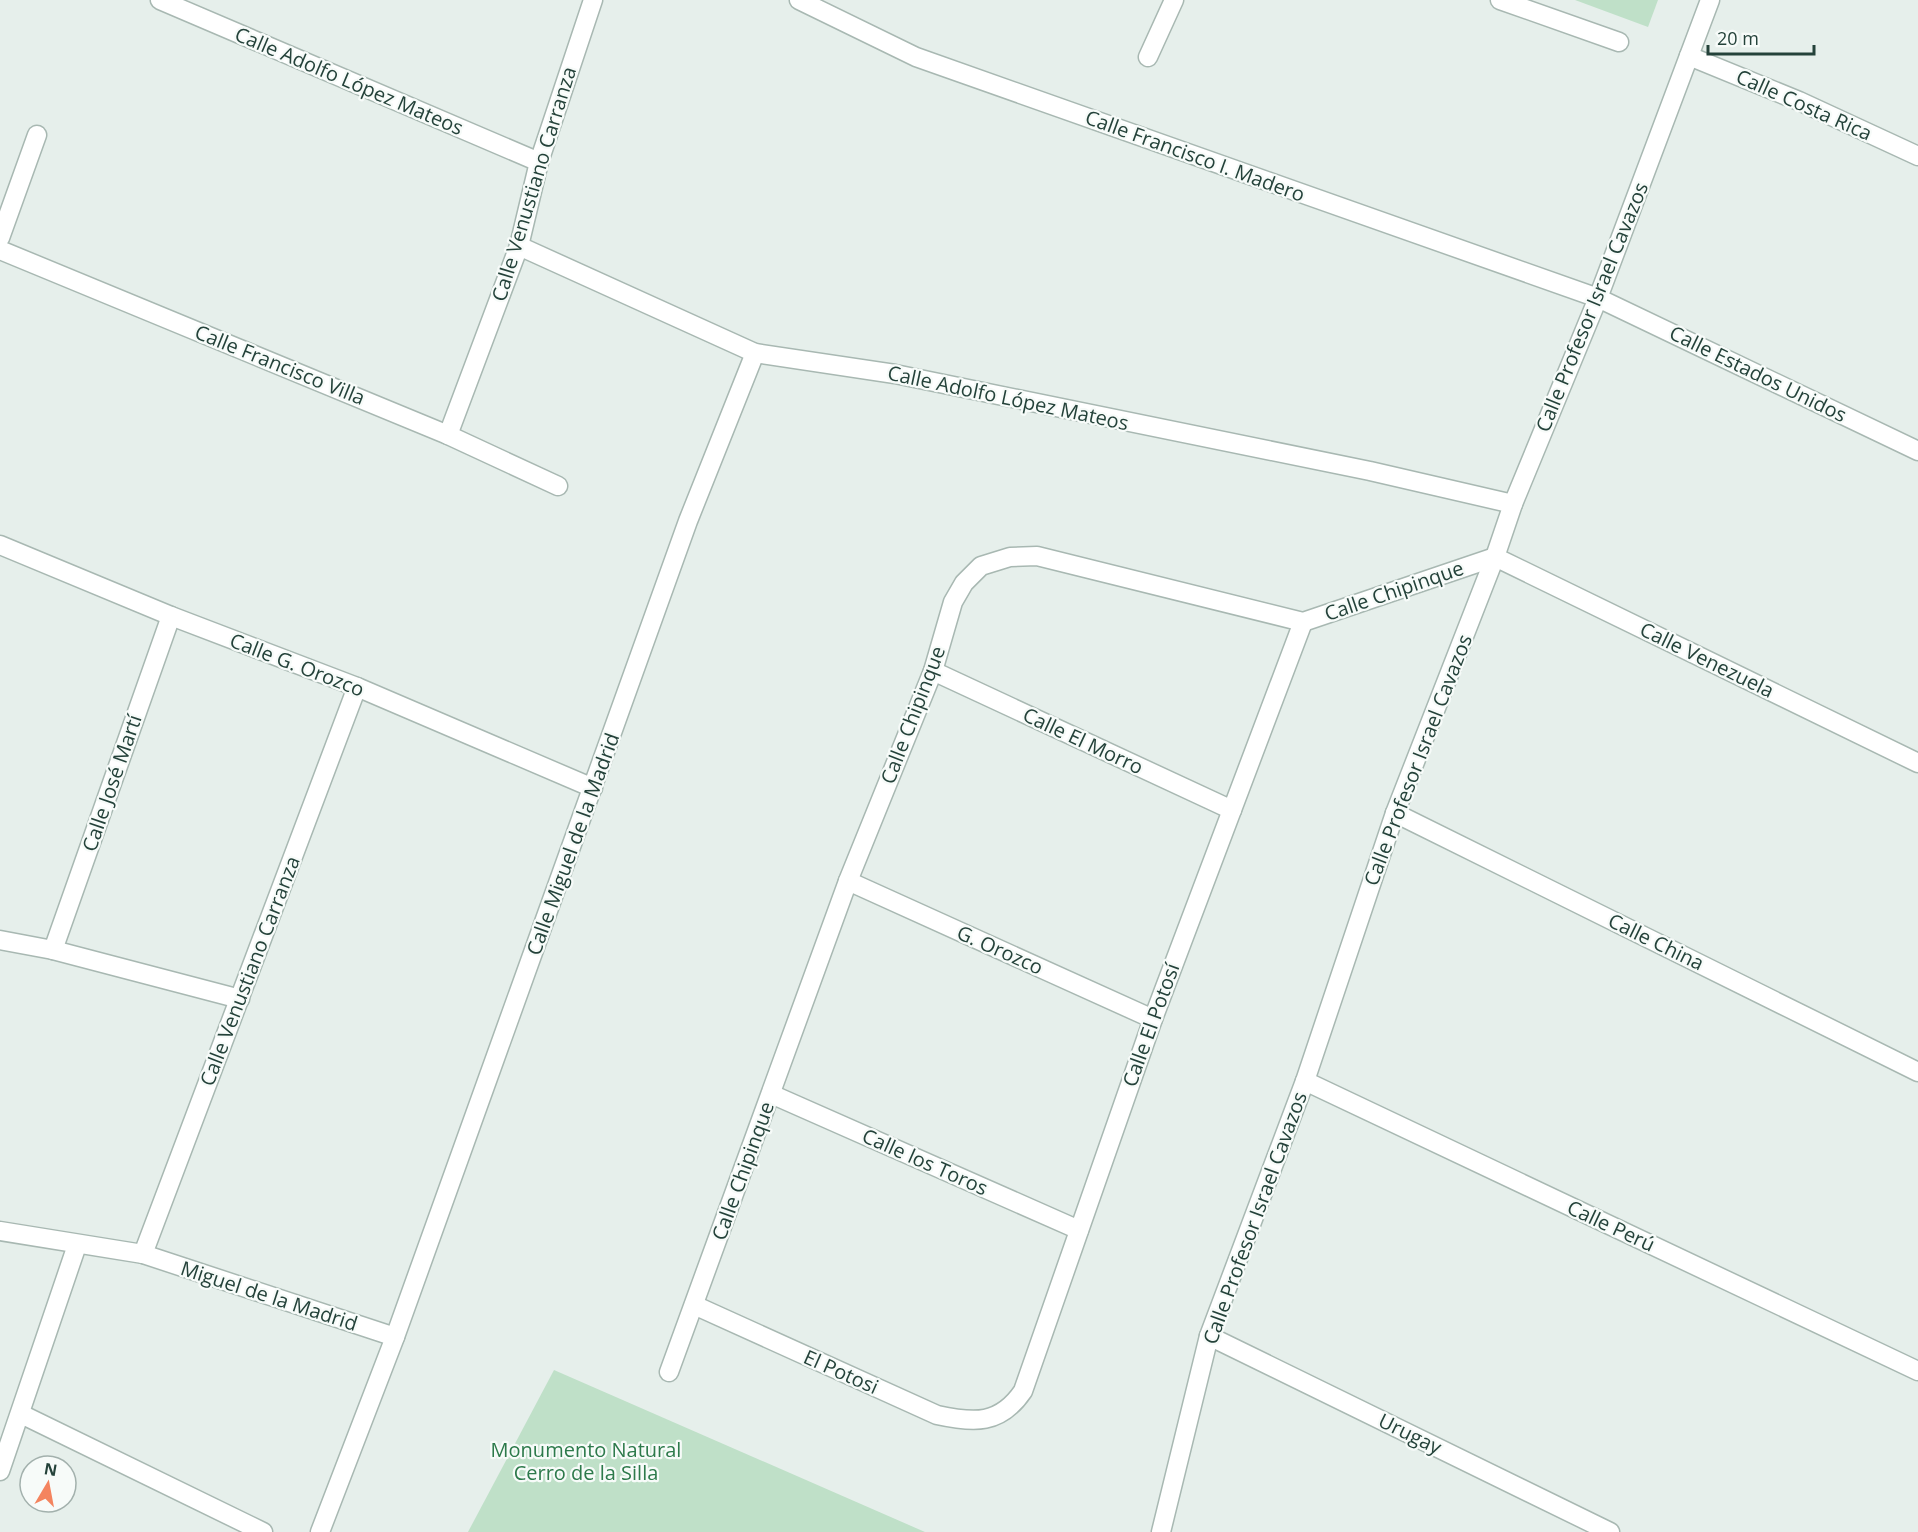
<svg xmlns="http://www.w3.org/2000/svg" width="1918" height="1532" viewBox="0 0 1918 1532" font-family="'Open Sans',sans-serif">
	<style>
		.green { fill: #bfe0c8 }
		.lines { fill: none; stroke-linecap: round; stroke-linejoin: round }
		.minor-casing { stroke: #a8b8b2; stroke-width: 21 }
		.tertiary-casing { stroke: #a8b8b2; stroke-width: 21 }
		.minor { stroke: #fff; stroke-width: 18 }
		.tertiary { stroke: #fff; stroke-width: 18 }
		.labels { text-anchor: middle; stroke-width: 4.5; stroke-linejoin: round; paint-order: stroke }
		.street-label { font-size: 20px; fill: #24423a; stroke: #f7fbf9 }
		.park-label { font-size: 20px; fill: #2d7a4b; stroke: #f7fbf9 }
	</style>
	<rect width="100%" height="100%" fill="#e6efeb"/>
	<g class="green">
		<path d="M1575 0H1658L1648 27Z"/>
		<path d="M554 1370 925 1532H468Z"/>
	</g>
	<g class="lines">
		<defs>
			<g id="minor">
				<path d="M160 0 539 162"/>
				<path d="M1500 0 1619 42"/>
				<path d="M1689 56 1799 101 1918 156"/>
				<path d="M1148 57 1174 0"/>
				<path d="M0 238 37 135"/>
				<path d="M519 246 755 353 895 374 1370 471 1513 504"/>
				<path d="M0 250 448 435 558 486"/>
				<path d="M448 435 519 246 539 162 593 0"/>
				<path d="M0 545 171 616 357 687 593 788"/>
				<path d="M933 671 1232 810"/>
				<path d="M1395 813 1918 1072"/>
				<path d="M848 881 1153 1019"/>
				<path d="M0 940 53 950 240 999"/>
				<path d="M53 950 171 616"/>
				<path d="M1305 1081 1918 1371"/>
				<path d="M771 1094 1079 1230"/>
				<path d="M0 1231 143 1254 395 1337"/>
				<path d="M143 1254 357 687"/>
				<path d="M694 1305 937 1415C974 1423 1000 1425 1023 1391L1153 1019 1303 622"/>
				<path d="M1209 1336 1610 1532"/>
				<path d="M669 1372 848 881 933 671 953 602 964 583 981 566 1010 557 1037 556 1303 622 1495 557 1918 763"/>
				<path d="M21 1414 263 1532"/>
				<path d="M0 1471 77 1245"/>
				<path d="M320 1532 395 1337 688 521 755 353"/>
			</g>
			<g id="tertiary">
				<path d="M799 0 916 57 1598 298 1918 451"/>
				<path d="M1161 1532 1209 1336 1305 1081 1395 813 1495 557 1513 504 1598 298 1710 0"/>
			</g>
		</defs>
		<use href="#minor" class="minor-casing"/>
		<use href="#tertiary" class="tertiary-casing"/>
		<use href="#minor" class="minor"/>
		<use href="#tertiary" class="tertiary"/>
	</g>
	<g class="labels">
		<g class="street-label">
			<text transform="translate(349 81) rotate(23)" y="7">Calle Adolfo López Mateos</text>
			<text transform="translate(1804 105) rotate(24)" y="7">Calle Costa Rica</text>
			<text transform="translate(1195 156) rotate(20)" y="7">Calle Francisco I. Madero</text>
			<text transform="translate(534 184) rotate(-73)" y="7">Calle Venustiano Carranza</text>
			<text transform="translate(1592 307) rotate(-68)" y="7">Calle Profesor Israel Cavazos</text>
			<text transform="translate(280 365) rotate(22)" y="7">Calle Francisco Villa</text>
			<text transform="translate(1758 374) rotate(26)" y="7">Calle Estados Unidos</text>
			<text transform="translate(1008 398) rotate(12)" y="7">Calle Adolfo López Mateos</text>
			<text transform="translate(1394 591) rotate(-19)" y="7">Calle Chipinque</text>
			<text transform="translate(1707 660) rotate(26)" y="7">Calle Venezuela</text>
			<text transform="translate(297 665) rotate(21)" y="7">Calle G. Orozco</text>
			<text transform="translate(913 715) rotate(-69)" y="7">Calle Chipinque</text>
			<text transform="translate(1083 741) rotate(25)" y="7">Calle El Morro</text>
			<text transform="translate(1418 760) rotate(-69)" y="7">Calle Profesor Israel Cavazos</text>
			<text transform="translate(112 783) rotate(-71)" y="7">Calle José Martí</text>
			<text transform="translate(573 844) rotate(-70)" y="7">Calle Miguel de la Madrid</text>
			<text transform="translate(1656 942) rotate(26)" y="7">Calle China</text>
			<text transform="translate(1000 950) rotate(24)" y="7">G. Orozco</text>
			<text transform="translate(250 971) rotate(-69)" y="7">Calle Venustiano Carranza</text>
			<text transform="translate(1151 1025) rotate(-70)" y="7">Calle El Potosí</text>
			<text transform="translate(925 1162) rotate(24)" y="7">Calle los Toros</text>
			<text transform="translate(743 1171) rotate(-70)" y="7">Calle Chipinque</text>
			<text transform="translate(1255 1218) rotate(-70)" y="7">Calle Profesor Israel Cavazos</text>
			<text transform="translate(1611 1226) rotate(25)" y="7">Calle Perú</text>
			<text transform="translate(269 1296) rotate(18)" y="7">Miguel de la Madrid</text>
			<text transform="translate(841 1372) rotate(24)" y="7">El Potosi</text>
			<text transform="translate(1410 1434) rotate(26)" y="7">Urugay</text>
		</g>
		<g class="park-label">
			<text x="586" y="1457">Monumento Natural<tspan x="586" dy="23">Cerro de la Silla</tspan></text>
		</g>
	</g>
	<g transform="translate(48 1484) rotate(10)"><circle r="28" fill="#f7fbf9" stroke="#a3b1ad" stroke-width="1.5"/>
	<path d="M0-4.5L10 22L0 15L-10 22Z" fill="#f4845f"/>
	<text y="-9" font-size="16" font-weight="bold" text-anchor="middle" fill="#24423a">N</text>
	</g>
	<path d="M1708 45v9h106v-9" fill="none" stroke="#24423a" stroke-width="3"/>
	<text x="1717" y="45" font-size="18" fill="#24423a" stroke="#f7fbf9" stroke-width="4.5" paint-order="stroke">20 m</text>
</svg>
